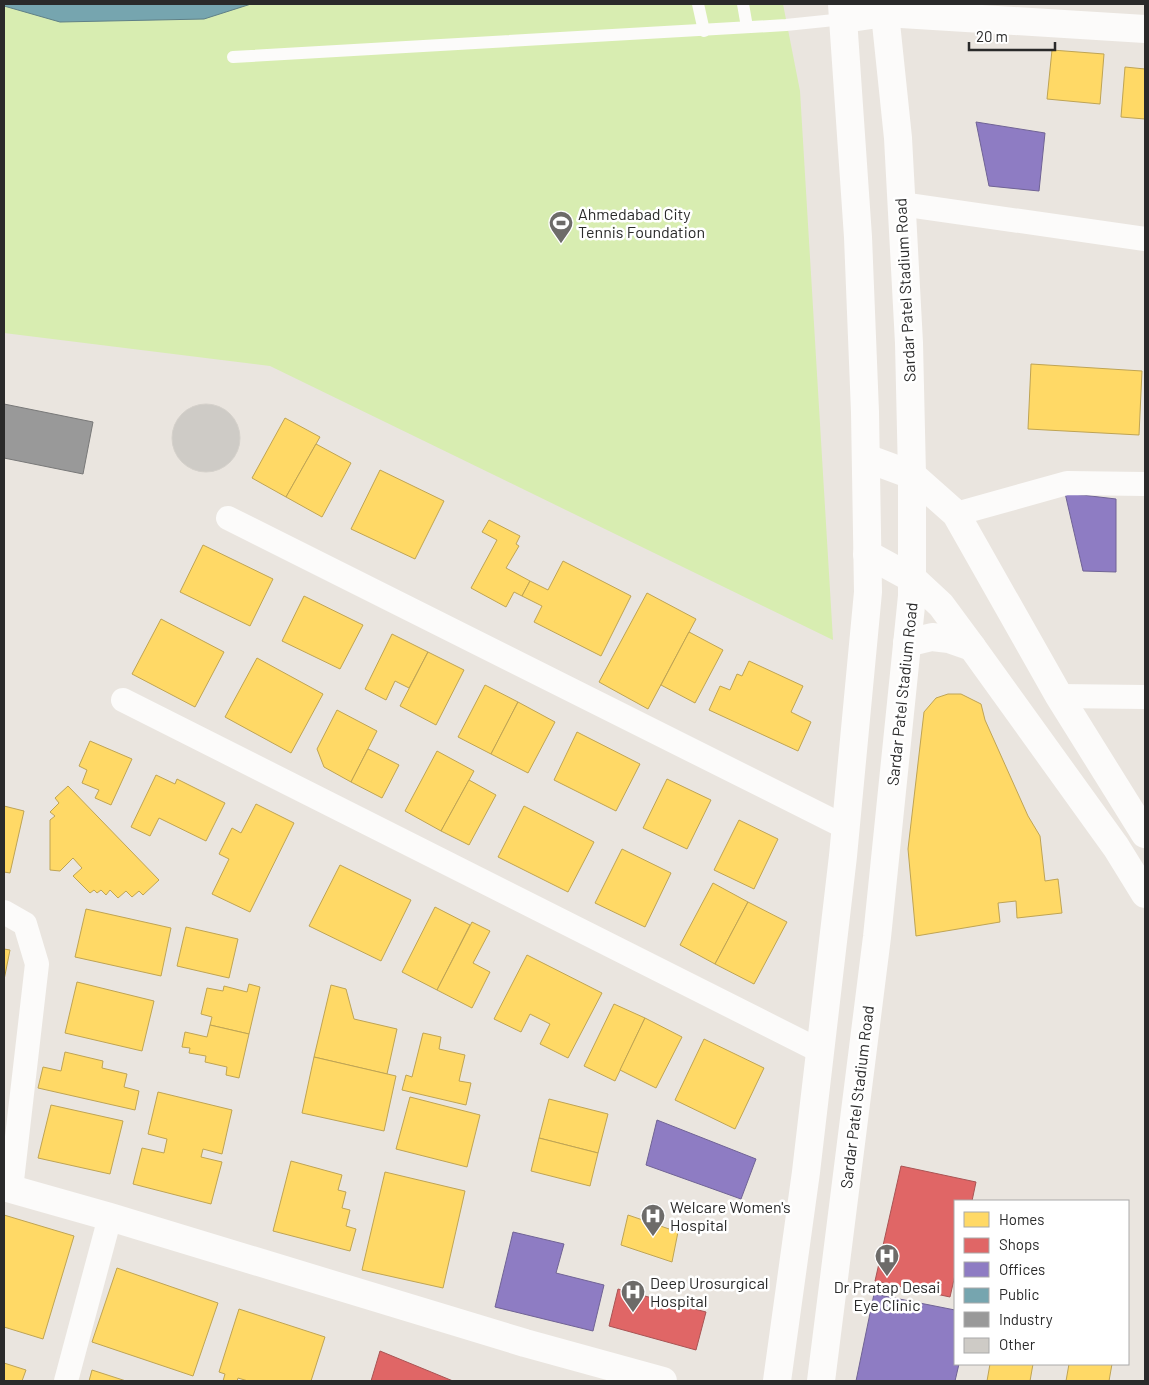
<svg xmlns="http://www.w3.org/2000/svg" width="1149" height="1385" viewBox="0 0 1149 1385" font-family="Barlow,sans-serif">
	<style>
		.pitch { fill: #d8edb1 }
		.homes { fill: #ffd966; stroke: #bfa454 }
		.shops { fill: #e06666; stroke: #a95454 }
		.offices { fill: #8e7cc3; stroke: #706395 }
		.public { fill: #76a5af; stroke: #5f8087 }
		.industry { fill: #999; stroke: #787878 }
		.building { fill: #cecbc6; stroke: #d5d1cb }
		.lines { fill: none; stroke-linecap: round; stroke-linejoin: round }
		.lane { stroke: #fcfbfa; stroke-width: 12 }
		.street { stroke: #fcfbfa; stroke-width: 24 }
		.secondary { stroke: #fcfbfa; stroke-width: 28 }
		.labels { text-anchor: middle; stroke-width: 5; stroke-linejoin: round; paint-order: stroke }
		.poi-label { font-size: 16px; fill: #2a2a2a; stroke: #fff; text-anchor: start }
		.street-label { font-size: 16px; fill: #2a2a2a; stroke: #fff }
	</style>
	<rect width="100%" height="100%" fill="#eae5df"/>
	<path class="pitch" d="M4 4H783L800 91 833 640 270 366 4 333Z"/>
	<g class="homes">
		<path d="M1052 50 1104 54 1100 104 1047 99Z"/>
		<path d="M1125 67 1145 69V119L1121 117Z"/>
		<path d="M1031 364 1142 371 1139 435 1028 429Z"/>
		<path d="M285 418 320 437 286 497 252 478Z"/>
		<path d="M316 444 351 463 322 517 286 497Z"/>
		<path d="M380 470 444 501 415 559 351 529Z"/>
		<path d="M489 520 520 536 516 544 519 546 506 568 530 581 522 596 514 592 506 607 471 588 497 540 482 532Z"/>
		<path d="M203 545 273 579 250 626 180 592Z"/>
		<path d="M563 561 631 596 601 656 534 622 542 606 522 596 530 581 548 590Z"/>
		<path d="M647 593 696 619 648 709 599 682Z"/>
		<path d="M304 596 363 625 340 669 282 641Z"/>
		<path d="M161 619 224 652 195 707 132 674Z"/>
		<path d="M689 632 723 650 695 703 661 685Z"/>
		<path d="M392 634 428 652 409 688 395 681 386 700 365 689Z"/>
		<path d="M428 652 464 670 436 725 400 706Z"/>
		<path d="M257 658 323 694 291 753 225 717Z"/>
		<path d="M749 661 803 686 791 712 811 722 798 751 709 710 720 686 730 690 737 674 742 676Z"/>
		<path d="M485 685 518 702 491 754 458 737Z"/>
		<path d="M948 694H961L981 704 985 720 1028 816 1040 836 1045 881 1058 879 1062 913 1017 918 1016 901 998 903 1000 922 916 936 908 849 924 712 936 698Z"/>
		<path d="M518 702 555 722 528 773 491 754Z"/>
		<path d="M337 710 377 731 351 782 324 767 317 749Z"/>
		<path d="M577 732 640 764 616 811 554 780Z"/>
		<path d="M90 741 132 759 111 805 95 798 99 790 82 783 87 770 79 766Z"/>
		<path d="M368 749 399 765 382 798 351 782Z"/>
		<path d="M437 751 474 771 441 831 405 811Z"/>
		<path d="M156 775 175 784 177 779 225 803 206 841 159 818 150 836 131 827Z"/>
		<path d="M667 779 711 800 687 849 643 828Z"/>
		<path d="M469 780 496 795 469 845 441 831Z"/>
		<path d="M68 786 159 880 143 895 139 891 132 897 126 891 118 898 110 890 106 895 101 890 97 893 94 890 90 893 73 876 82 868 73 858 60 871 50 870V820L55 816 50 812 59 803 55 798Z"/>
		<path d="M256 804 294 823 250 912 212 894 229 859 219 854 232 828 241 833Z"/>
		<path d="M4 806 24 811 10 873 4 872Z"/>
		<path d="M524 806 594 842 568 892 498 857Z"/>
		<path d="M739 820 778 839 754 889 714 870Z"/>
		<path d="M622 849 671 873 645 927 595 903Z"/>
		<path d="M340 865 411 900 381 961 309 926Z"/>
		<path d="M713 883 748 902 715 964 680 945Z"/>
		<path d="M748 902 787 922 754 984 715 964Z"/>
		<path d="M435 907 470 925 437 990 402 972Z"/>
		<path d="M86 909 171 928 161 976 75 957Z"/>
		<path d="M472 922 490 931 473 963 490 972 472 1008 437 990Z"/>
		<path d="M186 927 238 939 229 978 177 966Z"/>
		<path d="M4 949 10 950 4 980Z"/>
		<path d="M527 955 602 993 568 1058 540 1044 550 1024 530 1014 521 1032 494 1019Z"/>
		<path d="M77 982 154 1001 142 1051 65 1033Z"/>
		<path d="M249 984 260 987 249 1034 210 1025 212 1017 201 1014 207 988 223 991 224 986 247 992Z"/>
		<path d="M331 985 346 989 354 1019 397 1029 387 1074 314 1057Z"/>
		<path d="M614 1004 645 1018 615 1081 584 1066Z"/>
		<path d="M645 1018 682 1037 656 1088 620 1070Z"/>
		<path d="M210 1025 249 1034 239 1078 226 1075 227 1067 205 1062 206 1056 189 1053 190 1048 182 1047 185 1032 207 1037Z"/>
		<path d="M423 1033 441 1037 439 1049 465 1055 459 1081 471 1083 466 1105 402 1090 406 1075 412 1077Z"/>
		<path d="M704 1039 764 1068 735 1129 675 1100Z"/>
		<path d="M65 1052 103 1061 102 1068 127 1074 124 1087 139 1091 135 1110 38 1088 43 1067 61 1071Z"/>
		<path d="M314 1057 396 1076 384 1131 302 1113Z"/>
		<path d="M158 1092 232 1110 222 1154 203 1149 201 1157 222 1162 211 1204 133 1184 142 1148 164 1153 167 1139 148 1134Z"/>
		<path d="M410 1097 480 1115 467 1167 396 1149Z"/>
		<path d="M549 1099 608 1114 598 1153 539 1138Z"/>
		<path d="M51 1105 123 1121 110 1174 38 1158Z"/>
		<path d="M539 1138 598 1153 590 1186 531 1171Z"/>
		<path d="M291 1161 342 1175 338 1190 346 1192 342 1208 350 1210 346 1226 356 1229 350 1251 273 1231Z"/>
		<path d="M385 1172 465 1191 443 1288 362 1270Z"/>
		<path d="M4 1215 74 1236 43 1339 4 1327Z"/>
		<path d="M628 1215 678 1232 672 1262 621 1245Z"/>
		<path d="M117 1268 218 1303 193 1376 92 1342Z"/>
		<path d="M239 1309 325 1337 311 1381H248L238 1378 237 1381H223L225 1374 219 1372Z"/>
		<path d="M4 1363 26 1370 22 1381H4Z"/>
		<path d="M990 1364H1033L1030 1381H987Z"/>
		<path d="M1069 1364H1112L1109 1381H1066Z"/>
		<path d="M92 1370 126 1381H89Z"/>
	</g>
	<g class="shops">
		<path d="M901 1166 976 1182 972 1201H955V1275L950 1297 875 1281Z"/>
		<path d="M618 1289 706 1312 696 1350 609 1326Z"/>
		<path d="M380 1351 453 1381H371Z"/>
	</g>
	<g class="offices">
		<path d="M976 122 1045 133 1039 191 989 186Z"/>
		<path d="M1065 493 1116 499V572L1083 571Z"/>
		<path d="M657 1120 756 1159 741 1199 646 1165Z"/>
		<path d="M513 1232 564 1244 556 1273 604 1285 593 1331 495 1307Z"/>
		<path d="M874 1294 955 1310V1364H959L955 1381H856Z"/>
	</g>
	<path class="public" d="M4 4H251L204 19 60 22 4 6Z"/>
	<path class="industry" d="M4 404 93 422 83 474 4 458Z"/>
	<circle class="building" cx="206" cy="438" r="34"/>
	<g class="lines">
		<g class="lane">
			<path d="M698 4 704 31"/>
			<path d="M743 4 747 27"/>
			<path d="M233 57 786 25 844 19"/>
		</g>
		<g class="street">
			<path d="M901 204 1145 239"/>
			<path d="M956 514 1067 483 1145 484"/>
			<path d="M228 518 845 827"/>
			<path d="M1059 696 1145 697"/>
			<path d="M123 700 820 1051"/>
			<path d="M4 912 25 924 37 964 11 1189"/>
			<path d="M66 1381 110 1217"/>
		</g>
		<g class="secondary">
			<path d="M844 19 885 13 1145 29"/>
			<path d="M866 458 912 475 956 514 1059 696 1145 834"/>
			<path d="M867 554 913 579 941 605 972 647 1116 847 1145 894"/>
			<path d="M907 643 932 637 949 639 972 647"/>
			<path d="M4 1187 110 1217 525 1343 663 1381"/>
			<path d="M777 1381 806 1172 843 856 868 592 865 412 858 237 842 4"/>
			<path d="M821 1381 877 937 912 596V475L909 343 898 138 884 4"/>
		</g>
	</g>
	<defs>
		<symbol id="stadium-pin" viewBox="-11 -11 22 30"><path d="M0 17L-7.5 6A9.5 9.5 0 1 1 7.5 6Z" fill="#6d6b69" stroke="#fff"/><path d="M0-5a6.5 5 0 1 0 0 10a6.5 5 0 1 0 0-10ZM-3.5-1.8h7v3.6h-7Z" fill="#fff"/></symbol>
		<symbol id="hospital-pin" viewBox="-11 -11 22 30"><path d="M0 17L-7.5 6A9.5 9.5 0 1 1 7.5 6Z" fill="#6d6b69" stroke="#fff"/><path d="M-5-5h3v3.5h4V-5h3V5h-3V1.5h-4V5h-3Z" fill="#fff"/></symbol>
	</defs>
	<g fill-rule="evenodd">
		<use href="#stadium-pin" x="547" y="209" width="28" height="38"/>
		<use href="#hospital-pin" x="639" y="1202" width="28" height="38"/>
		<use href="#hospital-pin" x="873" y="1242" width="28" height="38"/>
		<use href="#hospital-pin" x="619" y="1278" width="28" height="38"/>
	</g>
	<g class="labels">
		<g class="poi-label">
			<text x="578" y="220">Ahmedabad City<tspan x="578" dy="18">Tennis Foundation</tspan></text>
			<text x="670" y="1213">Welcare Women's<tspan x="670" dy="18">Hospital</tspan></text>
			<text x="650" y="1289">Deep Urosurgical<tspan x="650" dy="18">Hospital</tspan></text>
			<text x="887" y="1293" text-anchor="middle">Dr Pratap Desai<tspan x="887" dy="18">Eye Clinic</tspan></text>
		</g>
		<g class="street-label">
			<text transform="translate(905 290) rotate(-93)" y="6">Sardar Patel Stadium Road</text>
			<text transform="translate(902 694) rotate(-84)" y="6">Sardar Patel Stadium Road</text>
			<text transform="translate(857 1097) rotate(-83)" y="6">Sardar Patel Stadium Road</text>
		</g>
	</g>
	<rect width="1149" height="1385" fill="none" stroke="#2a2a2a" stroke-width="10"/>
	<rect x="954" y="1200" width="175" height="165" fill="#ffffff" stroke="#aaaaaa"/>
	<rect x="964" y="1212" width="25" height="15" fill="#ffd966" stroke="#aaaaaa"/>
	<text x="999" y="1225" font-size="15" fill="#2a2a2a">Homes</text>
	<rect x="964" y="1238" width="25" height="15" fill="#e06666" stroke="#aaaaaa"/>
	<text x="999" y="1250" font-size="15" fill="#2a2a2a">Shops</text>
	<rect x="964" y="1262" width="25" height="15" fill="#8e7cc3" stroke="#aaaaaa"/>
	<text x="999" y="1275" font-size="15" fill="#2a2a2a">Offices</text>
	<rect x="964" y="1288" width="25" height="15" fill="#76a5af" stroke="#aaaaaa"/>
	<text x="999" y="1300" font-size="15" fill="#2a2a2a">Public</text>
	<rect x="964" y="1312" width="25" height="15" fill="#999999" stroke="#aaaaaa"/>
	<text x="999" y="1325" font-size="15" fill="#2a2a2a">Industry</text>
	<rect x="964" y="1338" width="25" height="15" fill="#cecbc6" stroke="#aaaaaa"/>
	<text x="999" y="1350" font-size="15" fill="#2a2a2a">Other</text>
	<path d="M969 42v8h86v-8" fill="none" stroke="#2a2a2a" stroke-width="2.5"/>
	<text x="976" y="42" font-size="15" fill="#2a2a2a" stroke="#ffffff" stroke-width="4" paint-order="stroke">20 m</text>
</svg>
